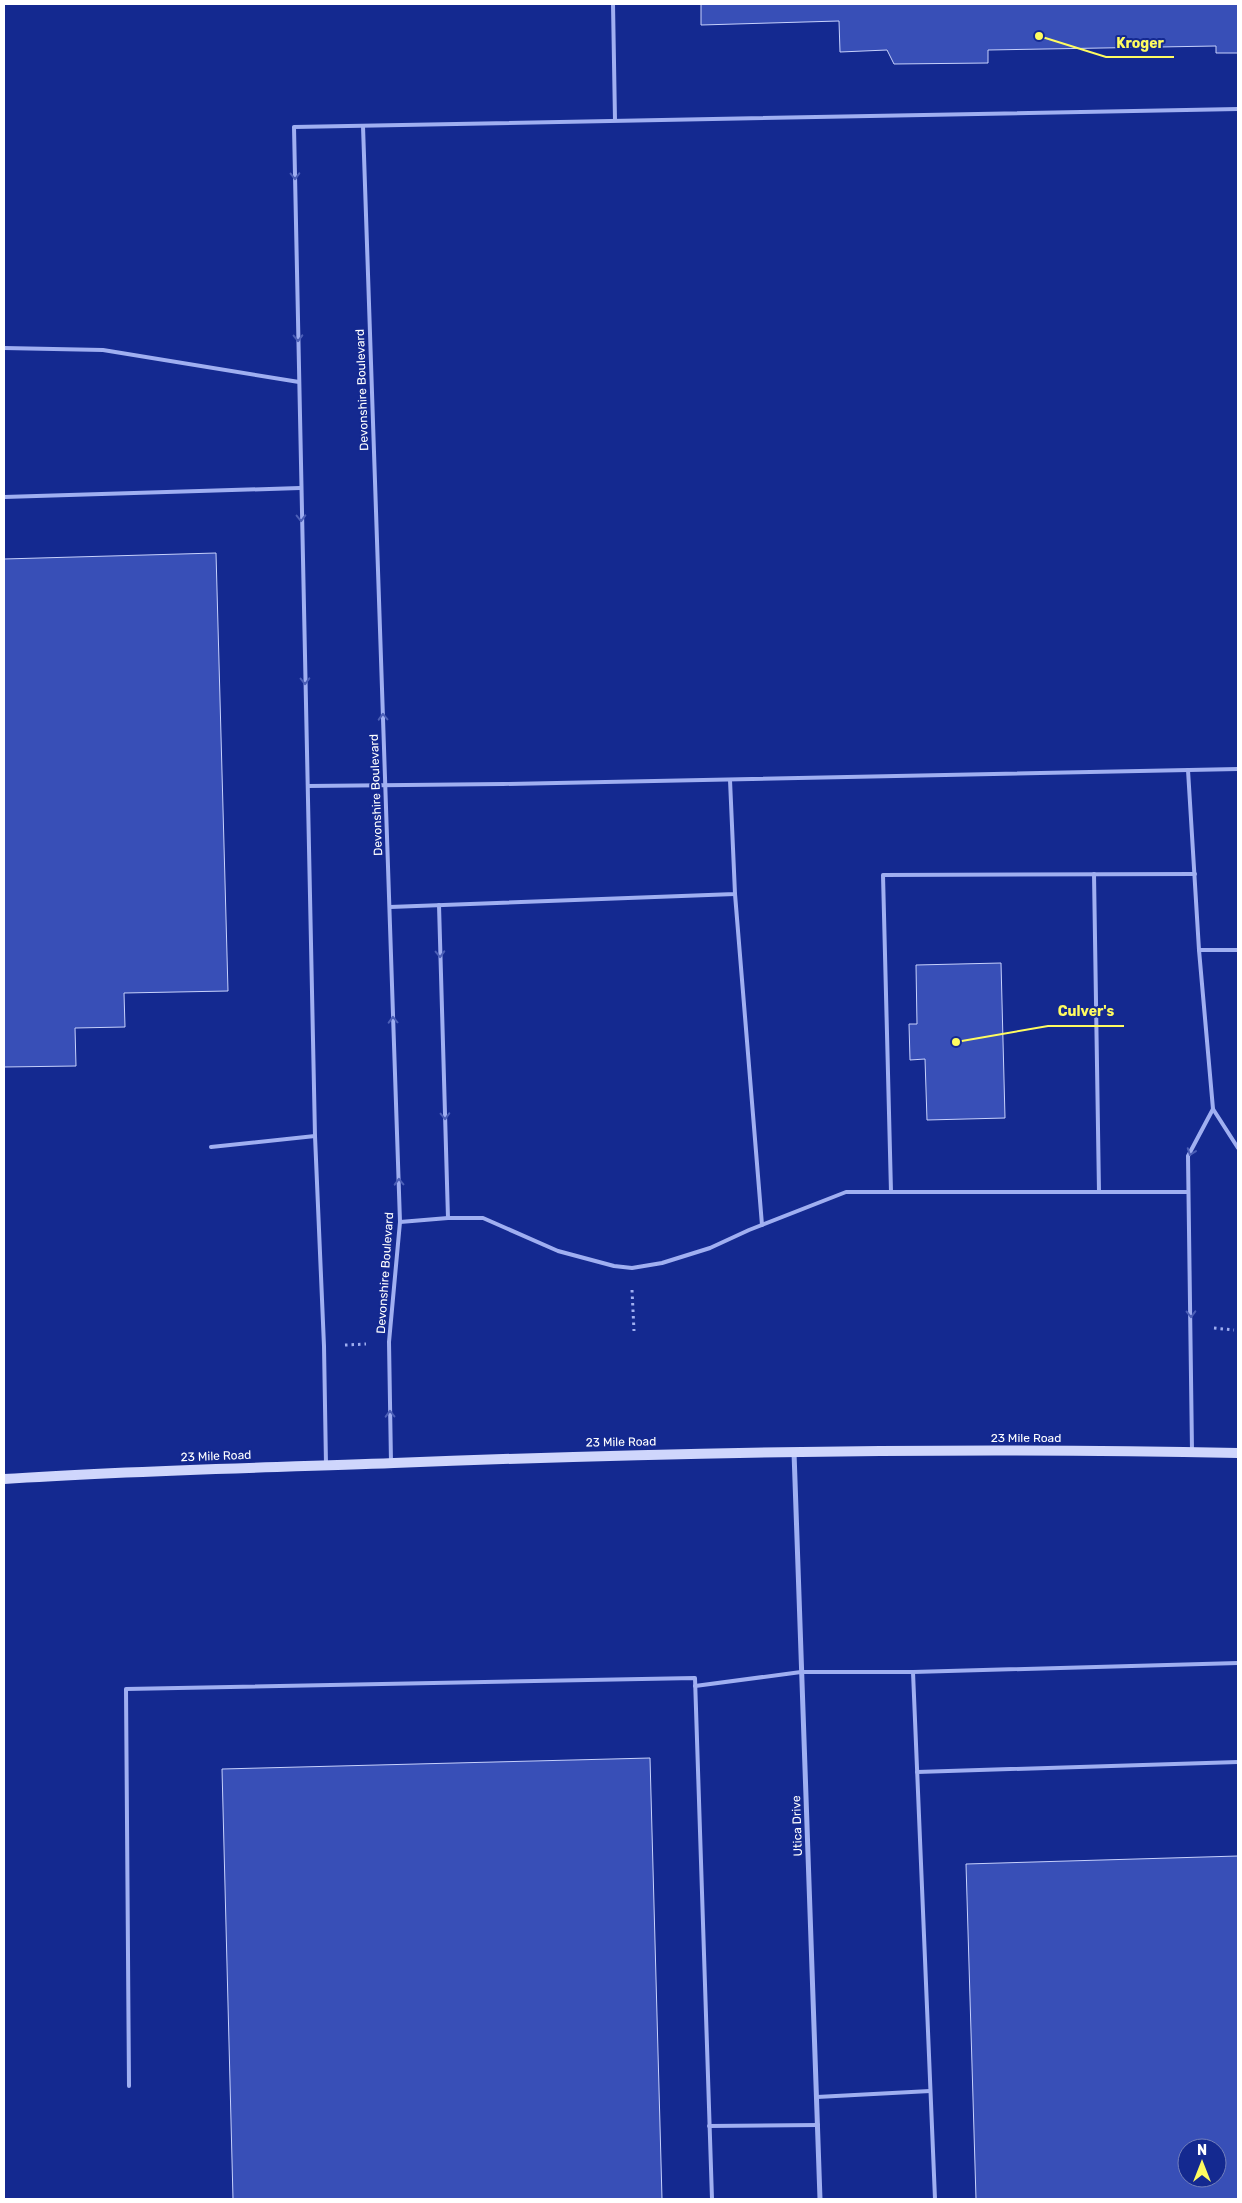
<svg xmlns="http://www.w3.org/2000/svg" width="1242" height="2203" viewBox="0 0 1242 2203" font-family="Rubik,sans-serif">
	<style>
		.building { fill: #384fb7; stroke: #c7d1fc; fill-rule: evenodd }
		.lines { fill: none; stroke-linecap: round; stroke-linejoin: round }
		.path { stroke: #a0aff1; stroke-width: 3; stroke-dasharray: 2.5 4; stroke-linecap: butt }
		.service { stroke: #a0aff1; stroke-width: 4 }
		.minor { stroke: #a0aff1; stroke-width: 5 }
		.secondary { stroke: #cfd6fc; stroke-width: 10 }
		.oneway { stroke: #4c5fb7 }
		.labels { text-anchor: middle; stroke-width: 4; stroke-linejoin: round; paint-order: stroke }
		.street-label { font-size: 12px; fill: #fff; stroke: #142990 }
		.leader { fill: none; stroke: #fffc60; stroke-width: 2 }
		.callout-dot { fill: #fffc60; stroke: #142990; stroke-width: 2 }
		.callout-label { font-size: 14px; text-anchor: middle; font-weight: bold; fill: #fffc60; stroke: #142990; stroke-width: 4; stroke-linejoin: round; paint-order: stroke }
	</style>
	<rect width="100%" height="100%" fill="#142990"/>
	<g class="building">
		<path d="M701 4H1238V53H1216V46L988 50V63L894 64 887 50 840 52 839 21 701 25Z"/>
		<path d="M216 553 228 991 124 993 125 1027 75 1028 76 1066 4 1067V559Z"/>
		<path d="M1001 963 1005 1118 927 1120 925 1059 910 1060 909 1024H917L916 965Z"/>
		<path d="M650 1758 662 2199H233L222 1769Z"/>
		<path d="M1238 1856V2199H976L966 1864ZM1187 2148H1217V2178H1187Z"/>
	</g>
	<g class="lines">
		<g class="path">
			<path d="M632 1290 634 1331"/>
			<path d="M1214 1328 1234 1330"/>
			<path d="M345 1345 366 1344"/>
		</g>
		<g class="service">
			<path d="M613 4 615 120"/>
			<path d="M363 126 400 1222 389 1342 391 1463"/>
			<path d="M4 348 103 350 299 382"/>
			<path d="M4 497 300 488"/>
			<path d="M1188 770 1199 950 1213 1109 1238 1148"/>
			<path d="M308 786 503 784 1238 769"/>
			<path d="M1094 874 1099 1192"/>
			<path d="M735 894 762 1225"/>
			<path d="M439 905 448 1218"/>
			<path d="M390 907 735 894 730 780"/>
			<path d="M1199 950H1238"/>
			<path d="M211 1147 315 1136"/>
			<path d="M891 1192 883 875 1195 874"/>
			<path d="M400 1222 448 1218H483L558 1251 614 1266 632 1268 662 1263 710 1248 749 1230 846 1192H1188"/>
			<path d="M1192 1451 1188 1156 1213 1109"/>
			<path d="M326 1465 324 1346 315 1136 294 127 1238 109"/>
			<path d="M913 1672 935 2199"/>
			<path d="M695 1686 801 1672H913L1238 1663"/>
			<path d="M917 1772 1238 1762"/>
			<path d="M129 2086 126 1689 695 1678 712 2199"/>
			<path d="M817 2097 930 2091"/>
			<path d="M709 2126 818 2125"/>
		</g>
		<path class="minor" d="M794 1452 820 2199"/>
		<path class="secondary" d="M4 1479C134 1470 264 1468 394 1463 676 1452 957 1447 1238 1453"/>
	</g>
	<defs><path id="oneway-chevron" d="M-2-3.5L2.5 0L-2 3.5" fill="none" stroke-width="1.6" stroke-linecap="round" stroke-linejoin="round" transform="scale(1.25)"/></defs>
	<g class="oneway">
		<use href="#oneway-chevron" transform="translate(295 176) rotate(89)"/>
		<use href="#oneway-chevron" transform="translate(298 338) rotate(89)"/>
		<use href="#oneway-chevron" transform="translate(301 518) rotate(89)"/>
		<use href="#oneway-chevron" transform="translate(305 681) rotate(89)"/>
		<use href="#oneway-chevron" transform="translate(383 717) rotate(-92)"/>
		<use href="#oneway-chevron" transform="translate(440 954) rotate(88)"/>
		<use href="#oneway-chevron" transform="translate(393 1020) rotate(-92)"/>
		<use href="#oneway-chevron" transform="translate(445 1116) rotate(88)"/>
		<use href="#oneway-chevron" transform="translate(1191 1152) rotate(110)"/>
		<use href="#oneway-chevron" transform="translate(399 1182) rotate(-92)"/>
		<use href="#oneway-chevron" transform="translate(1191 1314) rotate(89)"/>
		<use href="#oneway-chevron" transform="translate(390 1414) rotate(-91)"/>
	</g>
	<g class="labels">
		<g class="street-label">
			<text transform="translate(362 390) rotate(-92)" y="4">Devonshire Boulevard</text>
			<text transform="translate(376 795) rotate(-92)" y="4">Devonshire Boulevard</text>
			<text transform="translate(385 1273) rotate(-86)" y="4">Devonshire Boulevard</text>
			<text x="1026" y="1442">23 Mile Road</text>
			<text transform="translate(621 1442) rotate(-1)" y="4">23 Mile Road</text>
			<text transform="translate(216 1456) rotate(-2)" y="4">23 Mile Road</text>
			<text transform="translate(797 1826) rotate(-92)" y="4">Utica Drive</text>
		</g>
	</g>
	<path class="leader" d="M1039 36L1106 57H1174M956 1042L1048 1026H1124"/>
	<g class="callout-dot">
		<circle cx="1039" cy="36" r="5"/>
		<circle cx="956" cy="1042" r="5"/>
	</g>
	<g class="callout-label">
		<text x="1140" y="48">Kroger</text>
		<text x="1086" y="1016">Culver's</text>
	</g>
	<rect width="1242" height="2203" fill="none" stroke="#ffffff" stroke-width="10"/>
	<g transform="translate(1202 2163)"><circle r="24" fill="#142990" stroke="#727fbc"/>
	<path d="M0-4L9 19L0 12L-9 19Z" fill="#fffc60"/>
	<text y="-8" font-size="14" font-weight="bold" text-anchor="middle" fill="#ffffff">N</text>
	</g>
</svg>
